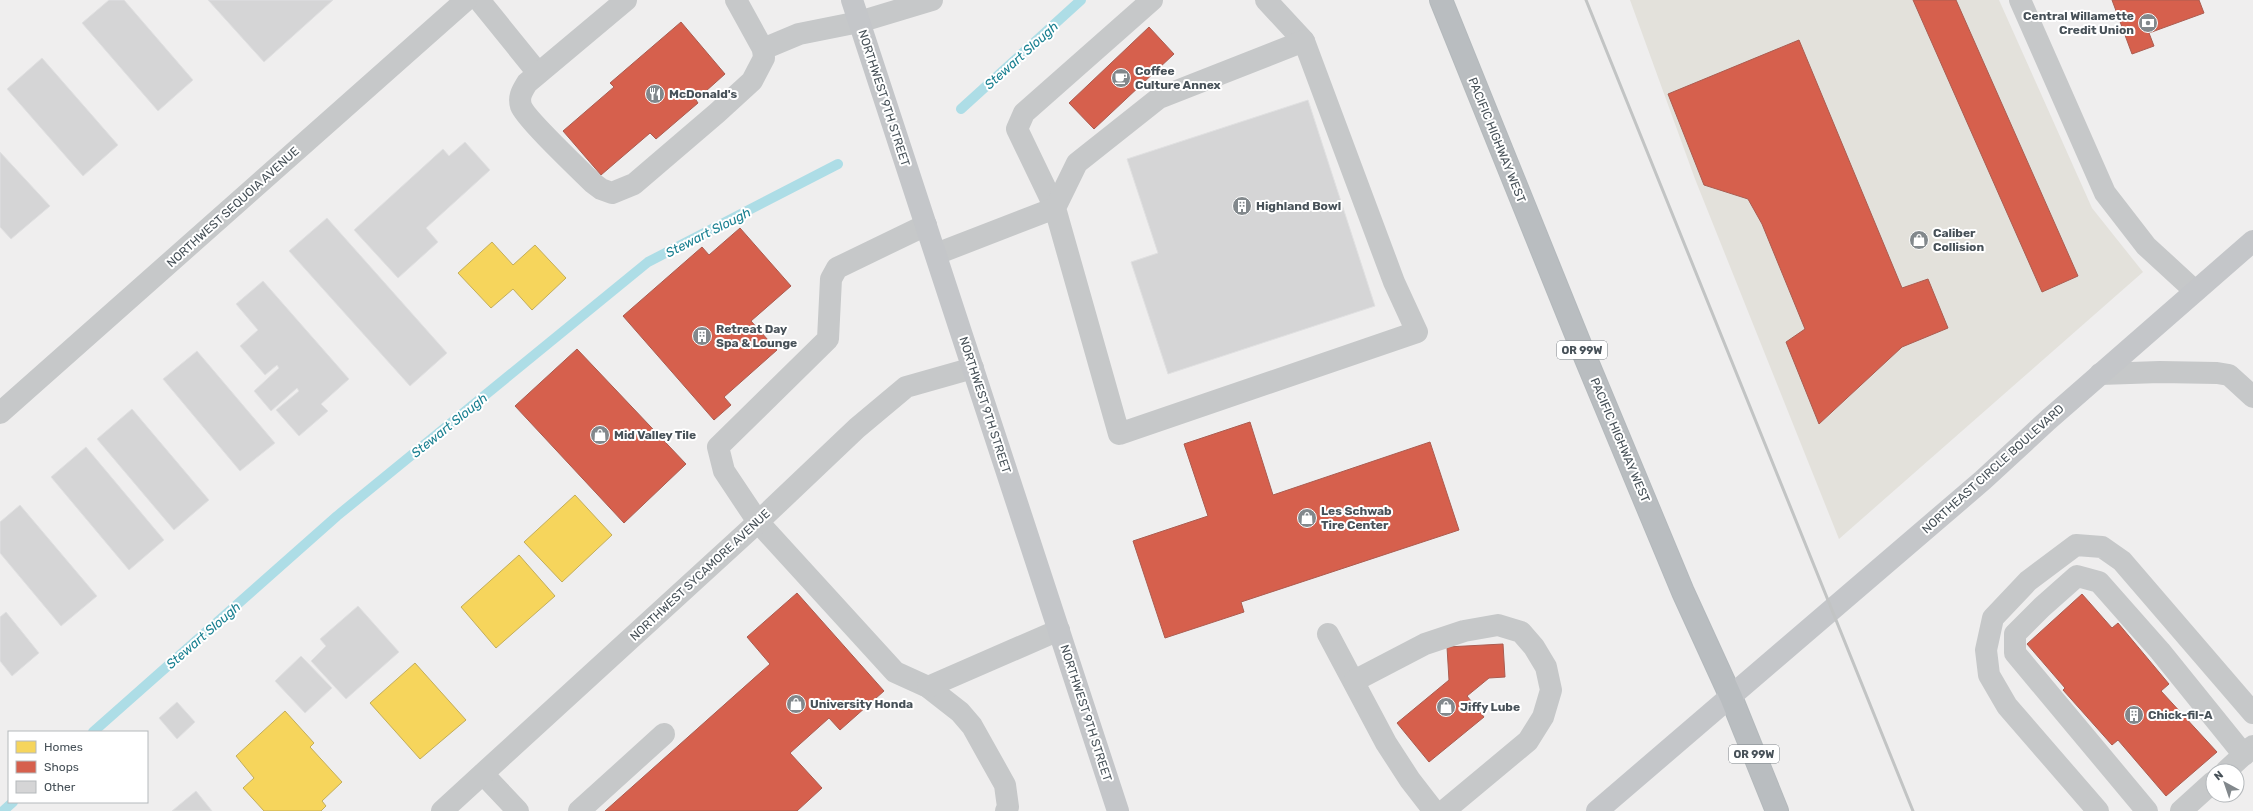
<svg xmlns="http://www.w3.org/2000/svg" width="2253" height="811" viewBox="0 0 2253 811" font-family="Rubik,sans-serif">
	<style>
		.commercial { fill: #e3e1db }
		.homes { fill: #f6d55c; stroke: #c2ad5b }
		.shops { fill: #d6604d; stroke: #ab5c50 }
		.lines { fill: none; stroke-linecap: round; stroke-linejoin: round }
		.stream { stroke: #addde6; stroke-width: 10 }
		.building { fill: #d5d5d6; stroke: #e0e0e1 }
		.highway-casing { stroke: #b4b9bc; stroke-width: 24 }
		.minor { stroke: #c6c8c9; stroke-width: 22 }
		.major { stroke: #c4c6c9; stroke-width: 22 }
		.highway { stroke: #b9bdc0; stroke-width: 22 }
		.rail { stroke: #c2c4c4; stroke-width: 3 }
		.labels { text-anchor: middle; stroke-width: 4; stroke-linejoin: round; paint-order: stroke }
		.shield { fill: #fff; stroke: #7e858a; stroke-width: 1 }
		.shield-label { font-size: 11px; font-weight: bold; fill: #475158 }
		.poi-label { font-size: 12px; font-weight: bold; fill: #475158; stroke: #fff; text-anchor: start }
		.street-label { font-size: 12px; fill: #475158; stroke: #fff }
		.water-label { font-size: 13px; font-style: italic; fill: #1a8091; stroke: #fff }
	</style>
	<rect width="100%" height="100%" fill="#efeeee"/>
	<path class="commercial" d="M1630 0H1999L2092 208 2143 272 1839 539 1695 179Z"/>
	<g class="homes">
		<path d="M492 242 513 265 535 245 566 278 532 310 513 289 491 308 458 273Z"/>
		<path d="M575 495 612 535 562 582 524 542Z"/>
		<path d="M519 555 555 596 496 648 461 607Z"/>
		<path d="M415 663 466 720 420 759 370 703Z"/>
		<path d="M285 711 314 743 310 747 342 782 322 801 326 806 321 811H264L243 788 254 778 236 756Z"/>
	</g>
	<g class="shops">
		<path d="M1913 0H1956L2078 276 2042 292Z"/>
		<path d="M2112 0H2199L2204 13 2149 33 2154 46 2132 54Z"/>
		<path d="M681 22 725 74 696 100 698 103 656 139 650 133 601 175 563 131 614 87 610 83Z"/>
		<path d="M1149 27 1174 54 1094 129 1069 103Z"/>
		<path d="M1799 40 1902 288 1928 279 1948 328 1902 347 1819 424 1786 342 1805 329 1762 224 1748 199 1704 185 1668 94Z"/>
		<path d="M740 228 791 286 751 321 777 350 724 397 731 405 714 420 623 316 702 247 709 255Z"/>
		<path d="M577 349 686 464 624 523 515 406Z"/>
		<path d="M1250 422 1273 495 1430 442 1459 530 1241 602 1244 612 1165 638 1133 541 1208 516 1184 444Z"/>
		<path d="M797 593 884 691 840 730 829 718 790 753 822 788 797 811H605L770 664 747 637Z"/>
		<path d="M2082 594 2112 628 2118 623 2169 684 2161 691 2217 752 2166 796 2118 740 2112 745 2063 690 2065 688 2027 644Z"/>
		<path d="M1503 644 1505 677 1489 678 1467 696 1484 717 1429 762 1397 723 1449 680 1447 647Z"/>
	</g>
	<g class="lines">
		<g class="stream">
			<path d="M961 109 1081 0"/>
			<path d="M93 732 337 516 648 262 838 164"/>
			<path d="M3 811 13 802"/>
		</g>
	</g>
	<g class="building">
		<path d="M109 0H124L193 80 158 111 82 23Z"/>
		<path d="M208 0H333L264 62Z"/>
		<path d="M42 58 118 145 83 176 7 89Z"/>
		<path d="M1308 100 1375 306 1168 374 1131 262 1158 253 1127 159Z"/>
		<path d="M465 142 490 170 426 228 438 242 398 278 354 230 443 149 449 156Z"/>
		<path d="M0 152 50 206 11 239 0 227Z"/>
		<path d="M327 218 447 353 410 386 289 251Z"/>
		<path d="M263 281 349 379 321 404 328 411 299 436 276 410 299 391 297 388 271 411 254 391 279 368 277 365 265 375 240 346 258 330 236 304Z"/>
		<path d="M197 351 275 443 240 471 163 379Z"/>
		<path d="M132 409 209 500 174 530 97 439Z"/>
		<path d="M86 447 164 540 129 570 51 477Z"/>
		<path d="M20 505 97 596 61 626 0 553V522Z"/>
		<path d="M358 606 399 652 346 699 311 661 326 646 320 639Z"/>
		<path d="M6 612 39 653 12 676 0 661V617Z"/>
		<path d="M301 656 332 688 305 713 275 681Z"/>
		<path d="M177 702 195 722 177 739 159 718Z"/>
		<path d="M196 791 212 811H172Z"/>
	</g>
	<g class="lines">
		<defs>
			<path id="highway" d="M1441 0 1586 359 1683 592 1731 697 1777 811"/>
		</defs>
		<use href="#highway" class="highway-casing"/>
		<g class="minor">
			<path d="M479 0 538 73"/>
			<path d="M626 0 527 83C523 90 518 96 521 106 525 118 580 170 593 183L601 189 612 193 634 184 717 113 752 81 764 58 763 49 736 0"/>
			<path d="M1266 0 1304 41"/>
			<path d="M2020 0 2105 193 2146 246 2195 291"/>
			<path d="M763 49 799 34 859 22 932 0"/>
			<path d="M1055 208 1017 129 1024 113 1152 0"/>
			<path d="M926 225 837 268 831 279 828 339 718 447 724 471 758 522 895 672 928 687 960 712 972 726 1005 785 1008 807 1006 811"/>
			<path d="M936 254 1055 208 1119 434 1417 332 1394 282 1304 41 1159 98 1077 163 1055 208"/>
			<path d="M2100 374 2160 372 2217 373 2229 375 2253 397"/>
			<path d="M0 413 466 0"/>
			<path d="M1328 634 1386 743 1410 780 1434 811"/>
			<path d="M1354 681 1425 644 1464 631 1498 625 1521 632 1534 647 1546 667 1551 690 1543 717 1528 741 1444 811"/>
			<path d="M928 687 1059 630"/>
			<path d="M2226 771 2253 746"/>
			<path d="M483 774 518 811"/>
			<path d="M442 811 758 522 857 428 906 387 973 368"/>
			<path d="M579 811 664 734"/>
			<path d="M2098 811 2007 706 1989 675 1986 650 1993 618 2028 581 2076 545 2102 547 2122 561 2253 713"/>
			<path d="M2147 811 2015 653V634L2042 607 2077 576 2099 582 2160 651 2244 755"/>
			<path d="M2181 811 2213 782"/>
		</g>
		<g class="major">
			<path d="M852 0 1118 811"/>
			<path d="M1597 811 1983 480 2048 420 2253 241"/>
		</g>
		<use href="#highway" class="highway"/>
		<path class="rail" d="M1586 0 1913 811"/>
	</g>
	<defs>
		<symbol id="bank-disc" viewBox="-11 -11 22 22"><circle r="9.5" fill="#82888c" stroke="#fff"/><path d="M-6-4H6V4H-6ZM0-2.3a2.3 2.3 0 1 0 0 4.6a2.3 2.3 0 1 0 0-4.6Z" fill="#fff"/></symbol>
		<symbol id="cafe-disc" viewBox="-11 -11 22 22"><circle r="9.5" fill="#82888c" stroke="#fff"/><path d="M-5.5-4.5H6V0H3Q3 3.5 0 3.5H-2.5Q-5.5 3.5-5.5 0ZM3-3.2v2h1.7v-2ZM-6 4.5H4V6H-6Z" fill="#fff"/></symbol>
		<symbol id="restaurant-disc" viewBox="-11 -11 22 22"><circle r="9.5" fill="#82888c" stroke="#fff"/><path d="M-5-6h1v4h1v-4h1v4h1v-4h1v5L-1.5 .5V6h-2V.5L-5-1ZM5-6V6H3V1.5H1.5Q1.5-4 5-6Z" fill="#fff"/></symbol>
		<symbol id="building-disc" viewBox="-11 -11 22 22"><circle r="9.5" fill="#82888c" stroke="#fff"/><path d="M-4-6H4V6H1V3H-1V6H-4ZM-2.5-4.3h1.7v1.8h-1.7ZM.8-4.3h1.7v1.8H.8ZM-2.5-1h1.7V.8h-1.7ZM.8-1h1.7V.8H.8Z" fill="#fff"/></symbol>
		<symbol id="shop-disc" viewBox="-11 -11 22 22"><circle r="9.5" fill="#82888c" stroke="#fff"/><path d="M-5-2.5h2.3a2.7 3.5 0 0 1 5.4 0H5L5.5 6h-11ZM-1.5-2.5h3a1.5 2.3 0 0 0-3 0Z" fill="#fff"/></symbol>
	</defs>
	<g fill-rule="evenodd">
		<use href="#bank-disc" x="2137" y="12" width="22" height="22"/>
		<use href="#cafe-disc" x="1110" y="67" width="22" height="22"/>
		<use href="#restaurant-disc" x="644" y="83" width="22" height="22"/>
		<use href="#building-disc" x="1231" y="195" width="22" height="22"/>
		<use href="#shop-disc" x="1908" y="229" width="22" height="22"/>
		<use href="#building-disc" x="691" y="325" width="22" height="22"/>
		<use href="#shop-disc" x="589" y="424" width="22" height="22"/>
		<use href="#shop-disc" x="1296" y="507" width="22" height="22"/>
		<use href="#shop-disc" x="785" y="693" width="22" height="22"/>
		<use href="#shop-disc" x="1435" y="696" width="22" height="22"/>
		<use href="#building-disc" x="2123" y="704" width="22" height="22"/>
	</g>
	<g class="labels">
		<g class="shield">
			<rect x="1557" y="341" width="50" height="18" rx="3"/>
			<rect x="1729" y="745" width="50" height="18" rx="3"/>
		</g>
		<g class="shield-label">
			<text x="1582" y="354">OR 99W</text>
			<text x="1754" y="758">OR 99W</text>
		</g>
		<g class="poi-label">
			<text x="2134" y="20" text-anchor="end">Central Willamette<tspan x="2134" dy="14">Credit Union</tspan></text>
			<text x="1135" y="75">Coffee<tspan x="1135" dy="14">Culture Annex</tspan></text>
			<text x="669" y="98">McDonald's</text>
			<text x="1256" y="210">Highland Bowl</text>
			<text x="1933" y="237">Caliber<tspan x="1933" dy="14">Collision</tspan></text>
			<text x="716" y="333">Retreat Day<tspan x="716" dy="14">Spa &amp; Lounge</tspan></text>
			<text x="614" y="439">Mid Valley Tile</text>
			<text x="1321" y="515">Les Schwab<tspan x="1321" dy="14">Tire Center</tspan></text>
			<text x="810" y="708">University Honda</text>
			<text x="1460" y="711">Jiffy Lube</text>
			<text x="2148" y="719">Chick-fil-A</text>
		</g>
		<g class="street-label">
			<text transform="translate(884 98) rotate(72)" y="4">NORTHWEST 9TH STREET</text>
			<text transform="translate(1497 140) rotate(68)" y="4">PACIFIC HIGHWAY WEST</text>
			<text transform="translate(233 207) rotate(-42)" y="4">NORTHWEST SEQUOIA AVENUE</text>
			<text transform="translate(985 405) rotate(72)" y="4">NORTHWEST 9TH STREET</text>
			<text transform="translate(1620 440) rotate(67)" y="4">PACIFIC HIGHWAY WEST</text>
			<text transform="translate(1993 469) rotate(-42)" y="4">NORTHEAST CIRCLE BOULEVARD</text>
			<text transform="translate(700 575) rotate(-43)" y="4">NORTHWEST SYCAMORE AVENUE</text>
			<text transform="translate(1086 713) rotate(72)" y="4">NORTHWEST 9TH STREET</text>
		</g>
		<g class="water-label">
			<text transform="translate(1021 55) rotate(-42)" y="5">Stewart Slough</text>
			<text transform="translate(708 232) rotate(-27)" y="5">Stewart Slough</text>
			<text transform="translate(449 425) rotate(-39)" y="5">Stewart Slough</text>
			<text transform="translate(203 635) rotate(-41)" y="5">Stewart Slough</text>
		</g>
	</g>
	<rect x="8" y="731" width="140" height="72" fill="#ffffff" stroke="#b5b9bc"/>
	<rect x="16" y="741" width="20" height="12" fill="#f6d55c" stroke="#b5b9bc"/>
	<text x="44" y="751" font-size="12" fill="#475158">Homes</text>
	<rect x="16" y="761" width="20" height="12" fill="#d6604d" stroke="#b5b9bc"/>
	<text x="44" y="771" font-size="12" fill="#475158">Shops</text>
	<rect x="16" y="781" width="20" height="12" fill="#d5d5d6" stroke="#b5b9bc"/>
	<text x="44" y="791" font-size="12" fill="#475158">Other</text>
	<g transform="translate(2225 783) rotate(320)"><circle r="19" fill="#ffffff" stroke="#b5b9bc"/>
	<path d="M0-3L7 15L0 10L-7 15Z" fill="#82888c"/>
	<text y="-6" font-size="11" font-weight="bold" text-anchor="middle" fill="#475158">N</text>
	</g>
</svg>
